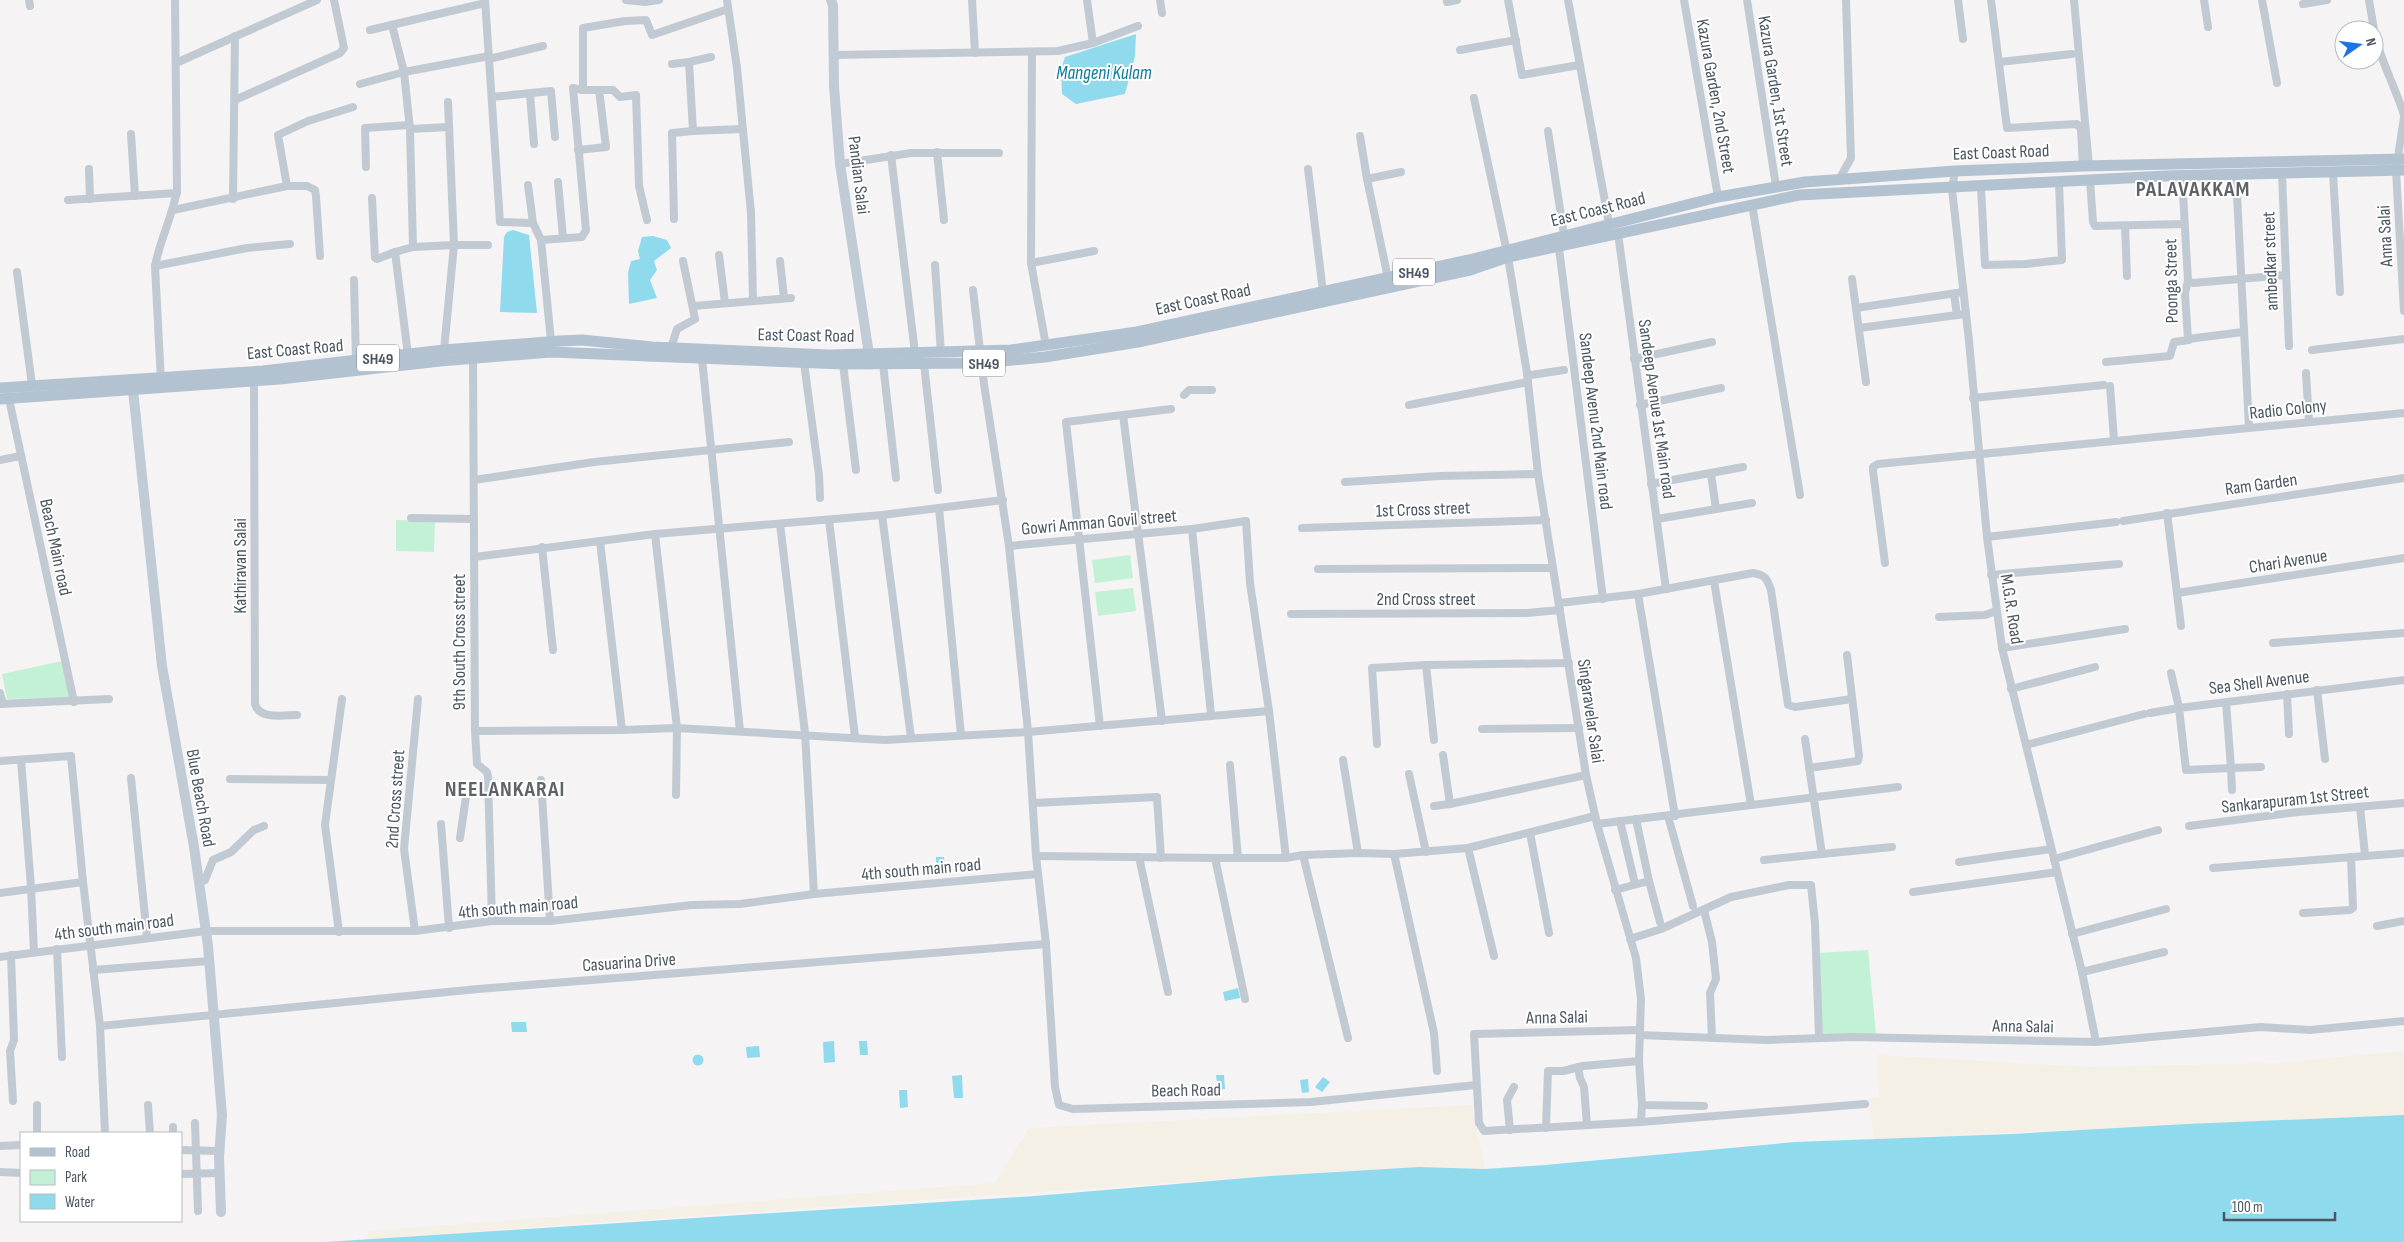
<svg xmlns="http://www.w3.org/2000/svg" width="2404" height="1242" viewBox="0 0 2404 1242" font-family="'Sofia Sans Condensed',sans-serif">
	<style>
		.green { fill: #c3f1d5 }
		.sand { fill: #f5f0e5 }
		.water { fill: #90daee }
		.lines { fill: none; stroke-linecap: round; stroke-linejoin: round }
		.street { stroke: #c1cad2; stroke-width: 8 }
		.secondary { stroke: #c1cbd6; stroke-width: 10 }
		.primary { stroke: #b3c2d1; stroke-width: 11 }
		.labels { text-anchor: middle; stroke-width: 4; stroke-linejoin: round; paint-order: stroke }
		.shield { fill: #fff; stroke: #808990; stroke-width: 1 }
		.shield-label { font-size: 16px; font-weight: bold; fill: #4a5661 }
		.street-label { font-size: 18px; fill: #4a5661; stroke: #fff }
		.water-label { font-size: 19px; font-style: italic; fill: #0c7c9b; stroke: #fff }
		.district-label { font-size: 22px; font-weight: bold; letter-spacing: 1px; fill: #5f6368; stroke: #fff }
	</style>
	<rect width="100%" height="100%" fill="#f5f3f3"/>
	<g class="green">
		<path d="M396 520 435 521 434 552 396 551Z"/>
		<path d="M1130 555 1133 578 1095 583 1092 560Z"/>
		<path d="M1133 588 1136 611 1098 616 1095 592Z"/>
		<path d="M62 661 70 698 7 699 2 674Z"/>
		<path d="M1868 950 1876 1034 1823 1035 1817 953Z"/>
	</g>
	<g class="sand">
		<path d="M2404 1051V1115L1874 1139 1868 1098 1879 1097 1877 1055 2089 1067 2278 1063Z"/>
		<path d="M1472 1105 1485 1169 1419 1167 1270 1176 366 1239 369 1231 995 1183 1029 1128Z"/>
	</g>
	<g class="water">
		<path d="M1136 34 1135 56 1125 94 1076 104 1062 94 1061 69 1065 57Z"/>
		<path d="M513 230 529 235 537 313 500 312 504 237 507 232Z"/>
		<path d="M653 236 667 240 671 248 654 261 657 270 650 280 657 298 629 304 628 273 631 261 640 259 638 251 642 237Z"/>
		<path d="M936 857H944L945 871H936Z"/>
		<path d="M1238 988 1240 998 1225 1001 1223 992Z"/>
		<path d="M511 1022H526L527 1032H512Z"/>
		<path d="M834 1041 835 1062 824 1063 823 1042Z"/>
		<path d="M859 1041H867L868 1055H860Z"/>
		<path d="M759 1046 760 1057 747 1058 746 1047Z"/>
		<circle cx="698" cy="1060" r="5.5"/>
		<path d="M962 1075 963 1098H954L952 1076Z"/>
		<path d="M1216 1075H1224L1225 1089 1218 1090Z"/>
		<path d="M1323 1077 1330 1082 1322 1092 1315 1087Z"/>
		<path d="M1308 1079 1309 1092 1302 1093 1300 1080Z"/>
		<path d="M899 1090H907L908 1107 900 1108Z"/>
		<path d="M2404 1115V1242H326L1035 1196 1270 1176 1419 1167 1485 1169 1545 1165 1795 1142 2012 1134 2187 1124Z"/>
	</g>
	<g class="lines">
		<g class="street">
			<path d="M29 0 30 6"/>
			<path d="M485 0 500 222 533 223 541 240"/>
			<path d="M626 0 645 2 659 0"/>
			<path d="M727 0 737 68 751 213 753 300"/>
			<path d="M972 0 975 53"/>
			<path d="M1087 0 1093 43"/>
			<path d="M1160 0 1162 13"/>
			<path d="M1508 0 1522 75 1579 65"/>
			<path d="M1568 0 1610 229"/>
			<path d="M1684 0 1718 197"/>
			<path d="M1747 0 1776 186"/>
			<path d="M1958 0 1963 39"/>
			<path d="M1991 0 2007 128 2077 124 2081 129 2083 166"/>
			<path d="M2074 0 2089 166"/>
			<path d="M2204 0 2208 27"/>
			<path d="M2262 0 2277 83"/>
			<path d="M2369 0 2374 30"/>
			<path d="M1447 2 1457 0"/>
			<path d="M2303 4 2327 0"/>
			<path d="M392 25 404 72 410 129 413 247"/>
			<path d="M370 30 485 3"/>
			<path d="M2374 32C2381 62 2395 86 2404 115"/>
			<path d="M1460 50 1516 40"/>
			<path d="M1032 52 1031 263 1046 346"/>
			<path d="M833 55 1058 51 1093 43 1138 26"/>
			<path d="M711 57 689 62 693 131 742 129"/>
			<path d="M489 59 543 46"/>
			<path d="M1999 62 2072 54"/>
			<path d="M176 63 317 0"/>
			<path d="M672 64 689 62"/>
			<path d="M360 84 404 72 489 56"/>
			<path d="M599 90H613L620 97 636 95 639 186 647 220"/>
			<path d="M530 94 534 144"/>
			<path d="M492 97 551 91 555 137"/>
			<path d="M1474 98 1508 257 1527 373 1538 474 1586 775 1597 824 1636 958 1641 999 1639 1061 1642 1105 1704 1106"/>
			<path d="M235 100 340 53 344 48 334 0"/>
			<path d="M2404 117 2396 170 2404 311"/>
			<path d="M410 129 449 127"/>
			<path d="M1548 131 1564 235"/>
			<path d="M131 134 135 196"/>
			<path d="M1360 136 1367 179"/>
			<path d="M578 150 606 147 599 90H583"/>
			<path d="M937 152 944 220"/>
			<path d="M891 155 915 353"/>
			<path d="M840 164 911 153H999"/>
			<path d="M366 167 365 128 409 125"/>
			<path d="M89 169 90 199"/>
			<path d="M1308 169 1323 292"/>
			<path d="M1955 171 1952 189 1969 341 1987 537 2002 648 2082 972 2096 1042"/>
			<path d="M2333 173 2340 292"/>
			<path d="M2282 174 2289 346"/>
			<path d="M2236 175 2249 428"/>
			<path d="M2182 176 2188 281 2185 293 2188 339 2243 332"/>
			<path d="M1840 178 1851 158 1846 0"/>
			<path d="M2090 180 2093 222 2095 226 2184 224"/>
			<path d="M558 182 563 238"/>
			<path d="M528 185 533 223"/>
			<path d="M287 186 278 135 308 121 353 107"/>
			<path d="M1981 187 1985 265 2026 264 2062 260 2059 182"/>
			<path d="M372 198 375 258 377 259 395 252 408 355"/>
			<path d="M233 199 235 36"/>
			<path d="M68 200 177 193"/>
			<path d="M1752 204 1800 495"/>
			<path d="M173 210 287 186H307L315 190 316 196 320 256"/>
			<path d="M674 219 672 133 693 131"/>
			<path d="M2125 226 2127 276"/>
			<path d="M1618 233 1666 589"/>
			<path d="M1559 248 1603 599"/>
			<path d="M395 252 413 247 454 245 448 102"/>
			<path d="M719 255 725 303"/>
			<path d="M780 261 784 298"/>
			<path d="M1031 263 1094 251"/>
			<path d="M935 265 941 353"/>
			<path d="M155 266 247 248 290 244"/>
			<path d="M17 272 32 385"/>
			<path d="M1388 278 1367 179 1401 172"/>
			<path d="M1852 279 1866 382"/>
			<path d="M354 280 356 361"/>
			<path d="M2188 281 2193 283 2286 275"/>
			<path d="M973 290 984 384 1009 546 1028 732 1036 856 1046 944 1055 1087 1059 1105 1073 1109 1311 1102 1476 1085"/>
			<path d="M1954 294 1957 315"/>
			<path d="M693 306 791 298"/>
			<path d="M1856 308 1963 292"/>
			<path d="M1859 328 1965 314"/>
			<path d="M551 341 541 240 582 237 586 230 573 88 583 90V28L625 21 646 20 652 35 728 9"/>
			<path d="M671 348 677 329 695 319 683 261"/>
			<path d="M444 350 454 245H488"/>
			<path d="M2312 350 2404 339"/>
			<path d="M473 358 475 731 477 764 487 772 488 777 492 921"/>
			<path d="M702 359 740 731"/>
			<path d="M1634 359 1712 342"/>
			<path d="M2106 362 2170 356 2174 342 2189 340"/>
			<path d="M804 363 819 475 820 498"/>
			<path d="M843 364 856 470"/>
			<path d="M883 364 896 478"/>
			<path d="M924 364 938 490"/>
			<path d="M1527 373 1531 375 1564 370"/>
			<path d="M2306 373 2309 422"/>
			<path d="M254 381 255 704C259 720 284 715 297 715"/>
			<path d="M161 382 155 266C160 240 172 217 177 191L175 0"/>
			<path d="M2110 386 2114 440"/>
			<path d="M1184 395 1189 390H1212"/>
			<path d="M1973 398 2104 385"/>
			<path d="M9 399 74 702"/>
			<path d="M1409 405 1528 382"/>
			<path d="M1640 405 1721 388"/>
			<path d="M1123 415 1162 721"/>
			<path d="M0 460 20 456"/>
			<path d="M1711 474 1716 509"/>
			<path d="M474 480 594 462 789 442"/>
			<path d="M1345 482 1440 476 1538 474"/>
			<path d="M1651 484 1743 467"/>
			<path d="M939 508 961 735"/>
			<path d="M2167 513 2181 626"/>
			<path d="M882 515 911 738"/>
			<path d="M411 518 474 519"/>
			<path d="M1657 519 1752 503"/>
			<path d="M829 520 855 737"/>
			<path d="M2123 521 2404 478"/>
			<path d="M780 524 805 733 814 894"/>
			<path d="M1302 528 1546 520"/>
			<path d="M1192 529 1211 714"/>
			<path d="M655 534 677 728 676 795"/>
			<path d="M1987 537 2116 522"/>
			<path d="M600 541 622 730"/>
			<path d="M1009 546 1192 529 1246 521 1250 583 1269 711 1286 858"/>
			<path d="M542 547 553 650"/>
			<path d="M474 557 655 534 882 515 1003 500"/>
			<path d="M1885 563 1873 471V467L1878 464 2404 413"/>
			<path d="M1318 569 1553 568"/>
			<path d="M1991 575 2119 564"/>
			<path d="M1714 581 1751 805"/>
			<path d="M2177 593 2404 558"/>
			<path d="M1638 594 1675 816"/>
			<path d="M1559 603 1638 594 1753 573C1766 575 1767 579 1771 590L1788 705 1795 707 1852 699"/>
			<path d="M1291 614 1527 613 1560 610"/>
			<path d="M1939 617 1985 615 1996 611"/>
			<path d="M2273 643 2404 633"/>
			<path d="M2002 648 2125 629"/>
			<path d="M2011 689 2095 667"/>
			<path d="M2317 690 2325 759"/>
			<path d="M0 693 3 704"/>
			<path d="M2287 694 2289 734"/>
			<path d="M2226 702 2231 768 2186 770 2179 708 2404 680"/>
			<path d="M0 704 109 699"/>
			<path d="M2150 713 2179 708 2171 673"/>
			<path d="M1100 726 1066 422 1171 409"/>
			<path d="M1482 729 1579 728"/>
			<path d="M475 731 622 730 677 728 885 740 1028 732 1269 711"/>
			<path d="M1434 740 1426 665 1569 663"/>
			<path d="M1377 744 1372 668 1426 665"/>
			<path d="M2026 745 2144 714"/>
			<path d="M1443 755 1450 804 1586 775"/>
			<path d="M21 760 31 887 34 952"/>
			<path d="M1343 760 1358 853"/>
			<path d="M0 761 71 756 83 882 100 1026 105 1133"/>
			<path d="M1230 765 1238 858"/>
			<path d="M1809 768 1858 761 1859 756 1847 655"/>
			<path d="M1409 774 1426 852"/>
			<path d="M131 778 147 937"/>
			<path d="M230 779 330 780"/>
			<path d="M541 780 550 921"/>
			<path d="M2232 790 2231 768 2261 767"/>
			<path d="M1034 803 1157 797 1161 858"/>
			<path d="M1434 806 1450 804"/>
			<path d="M2360 807 2365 855"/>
			<path d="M1668 816 1693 906"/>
			<path d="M1636 819 1649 881"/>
			<path d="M1620 821 1635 884"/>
			<path d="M441 824 449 928"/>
			<path d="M1597 824 1898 787"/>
			<path d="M2189 826 2298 812 2404 803"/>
			<path d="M1530 833 1549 933"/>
			<path d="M460 838 467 790 488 786"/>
			<path d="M1468 848 1494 956"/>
			<path d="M1394 854 1434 1033 1437 1071"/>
			<path d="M1822 854 1892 847"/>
			<path d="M1303 855 1348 1038"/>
			<path d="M1036 856 1215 858H1286L1303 855 1358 853 1394 854 1468 848 1595 816"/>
			<path d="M1139 857 1168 992"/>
			<path d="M1215 858 1245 999"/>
			<path d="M2054 859 2158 830"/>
			<path d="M1764 860 1822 854 1805 739"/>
			<path d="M1959 862 2051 849"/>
			<path d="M2213 868 2404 853"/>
			<path d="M199 883 205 880 213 860 231 852 254 830 264 826"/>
			<path d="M1615 890 1649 881 1660 922"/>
			<path d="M1913 892 2057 872"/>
			<path d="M0 893 83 882"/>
			<path d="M1704 910 1712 942 1716 979 1710 993 1712 1038"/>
			<path d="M2303 913 2350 910 2353 908 2351 857"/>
			<path d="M2377 926 2404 921"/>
			<path d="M415 931 404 849 418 699"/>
			<path d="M339 932 325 825 342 699"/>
			<path d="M2072 934 2166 909"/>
			<path d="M1630 939 1661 929 1731 897 1789 885H1811L1815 924 1819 1037"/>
			<path d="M57 949 62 1057"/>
			<path d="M11 955 14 1040 10 1051 13 1101"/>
			<path d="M0 957 206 931H415L492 921H550L692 905 740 904 814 894 1038 874"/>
			<path d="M93 970 209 961"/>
			<path d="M2082 972 2164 952"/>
			<path d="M100 1026 478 989 1046 944"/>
			<path d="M1640 1030 1474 1034 1479 1123 1484 1131 1641 1122 1642 1105"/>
			<path d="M1640 1035 1766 1040 1853 1037 2096 1042 2261 1027 2310 1030 2404 1021"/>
			<path d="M1578 1067 1580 1078 1584 1087 1587 1125"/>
			<path d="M37 1105V1133"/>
			<path d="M148 1105 150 1133"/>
			<path d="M1641 1122 1865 1104"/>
			<path d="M195 1123 198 1211"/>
			<path d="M1546 1128 1548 1071H1563L1583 1066 1639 1061"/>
			<path d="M1510 1130 1507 1100 1514 1087"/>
			<path d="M173 1133V1127"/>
			<path d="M0 1146 21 1145"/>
			<path d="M181 1150 219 1151"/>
			<path d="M0 1172 21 1173"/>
			<path d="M181 1174 219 1173"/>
		</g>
		<g class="secondary">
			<path d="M831 0 833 5 834 86 840 164 870 361"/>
			<path d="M133 390 162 666 194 847 208 946 222 1115 219 1157 221 1212"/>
		</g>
		<g class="primary">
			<path d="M0 388 263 371 444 350 560 341 582 340 652 347 829 355 1011 350 1137 332 1469 260 1718 197 1805 182 1955 171 2083 166 2404 159"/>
			<path d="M0 399 280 379 440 361 551 352 843 364 982 363 1045 357 1138 342 1470 270 1508 257 1799 195 2165 176 2404 170"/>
		</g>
	</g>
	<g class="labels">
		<g class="shield">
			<rect x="1393" y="258.5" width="42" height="27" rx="4"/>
			<rect x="357" y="344.5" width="42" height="27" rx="4"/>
			<rect x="963" y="349.5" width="42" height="27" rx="4"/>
		</g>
		<g class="shield-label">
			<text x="1414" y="278">SH49</text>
			<text x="378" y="364">SH49</text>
			<text x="984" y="369">SH49</text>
		</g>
		<g class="street-label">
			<text transform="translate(1776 91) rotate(81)" y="6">Kazura Garden, 1st Street</text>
			<text transform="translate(1716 96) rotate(80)" y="6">Kazura Garden, 2nd Street</text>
			<text transform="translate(2001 152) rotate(-2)" y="6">East Coast Road</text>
			<text transform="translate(859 175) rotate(83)" y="6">Pandian Salai</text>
			<text transform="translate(1598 209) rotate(-14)" y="6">East Coast Road</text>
			<text transform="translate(2385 236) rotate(-93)" y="6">Anna Salai</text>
			<text transform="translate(2270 261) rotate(-92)" y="6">ambedkar street</text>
			<text transform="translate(2171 281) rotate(-91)" y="6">Poonga Street</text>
			<text transform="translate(1203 299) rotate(-12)" y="6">East Coast Road</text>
			<text transform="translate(806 335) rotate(1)" y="6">East Coast Road</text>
			<text transform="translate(295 349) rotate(-5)" y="6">East Coast Road</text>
			<text transform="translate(1657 409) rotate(82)" y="6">Sandeep Avenue 1st Main road</text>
			<text transform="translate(2288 409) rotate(-6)" y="6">Radio Colony</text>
			<text transform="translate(1596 421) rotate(83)" y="6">Sandeep Avenu 2nd Main road</text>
			<text transform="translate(2261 484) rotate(-8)" y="6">Ram Garden</text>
			<text transform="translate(1423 509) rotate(-2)" y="6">1st Cross street</text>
			<text transform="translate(1099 522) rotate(-5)" y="6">Gowri Amman Govil street</text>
			<text transform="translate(56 547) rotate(78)" y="6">Beach Main road</text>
			<text transform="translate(2288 561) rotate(-9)" y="6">Chari Avenue</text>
			<text transform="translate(240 566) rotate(-90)" y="6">Kathiravan Salai</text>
			<text x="1426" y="605">2nd Cross street</text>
			<text transform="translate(2012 609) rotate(81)" y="6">M.G.R. Road</text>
			<text transform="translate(459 642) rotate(-90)" y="6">9th South Cross street</text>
			<text transform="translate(2259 682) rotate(-7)" y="6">Sea Shell Avenue</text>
			<text transform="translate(1591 711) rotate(82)" y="6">Singaravelar Salai</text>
			<text transform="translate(201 798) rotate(80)" y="6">Blue Beach Road</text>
			<text transform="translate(395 799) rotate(-86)" y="6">2nd Cross street</text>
			<text transform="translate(2295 799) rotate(-6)" y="6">Sankarapuram 1st Street</text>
			<text transform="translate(921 869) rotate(-5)" y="6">4th south main road</text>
			<text transform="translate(518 907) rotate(-5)" y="6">4th south main road</text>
			<text transform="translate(114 927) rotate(-7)" y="6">4th south main road</text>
			<text transform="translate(629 962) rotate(-4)" y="6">Casuarina Drive</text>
			<text transform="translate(1557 1017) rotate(-1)" y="6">Anna Salai</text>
			<text transform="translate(2023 1026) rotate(1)" y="6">Anna Salai</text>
			<text transform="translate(1186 1090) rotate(-1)" y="6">Beach Road</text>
		</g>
		<g class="water-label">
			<text x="1104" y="79">Mangeni Kulam</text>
		</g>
		<g class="district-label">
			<text x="2193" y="196">PALAVAKKAM</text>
			<text x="505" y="796">NEELANKARAI</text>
		</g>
	</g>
	<rect x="20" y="1132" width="162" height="90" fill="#ffffff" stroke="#b7bbc0"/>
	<rect x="30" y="1148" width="25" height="8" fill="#b3c2d1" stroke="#b7bbc0"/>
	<text x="65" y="1157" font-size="15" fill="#4a5661">Road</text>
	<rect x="30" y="1170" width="25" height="15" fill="#c3f1d5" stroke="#b7bbc0"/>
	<text x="65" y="1182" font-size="15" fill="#4a5661">Park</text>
	<rect x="30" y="1194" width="25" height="15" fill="#90daee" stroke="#b7bbc0"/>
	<text x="65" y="1207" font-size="15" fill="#4a5661">Water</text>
	<g transform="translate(2359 45) rotate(76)"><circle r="24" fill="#ffffff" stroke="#b7bbc0"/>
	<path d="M0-4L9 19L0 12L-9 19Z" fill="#1a73e8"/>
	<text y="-8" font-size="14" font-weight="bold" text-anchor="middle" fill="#4a5661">N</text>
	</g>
	<path d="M2224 1212v8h111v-8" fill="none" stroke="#4a5661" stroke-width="2.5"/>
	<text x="2232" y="1212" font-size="15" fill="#4a5661" stroke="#ffffff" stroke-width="4" paint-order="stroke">100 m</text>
</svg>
